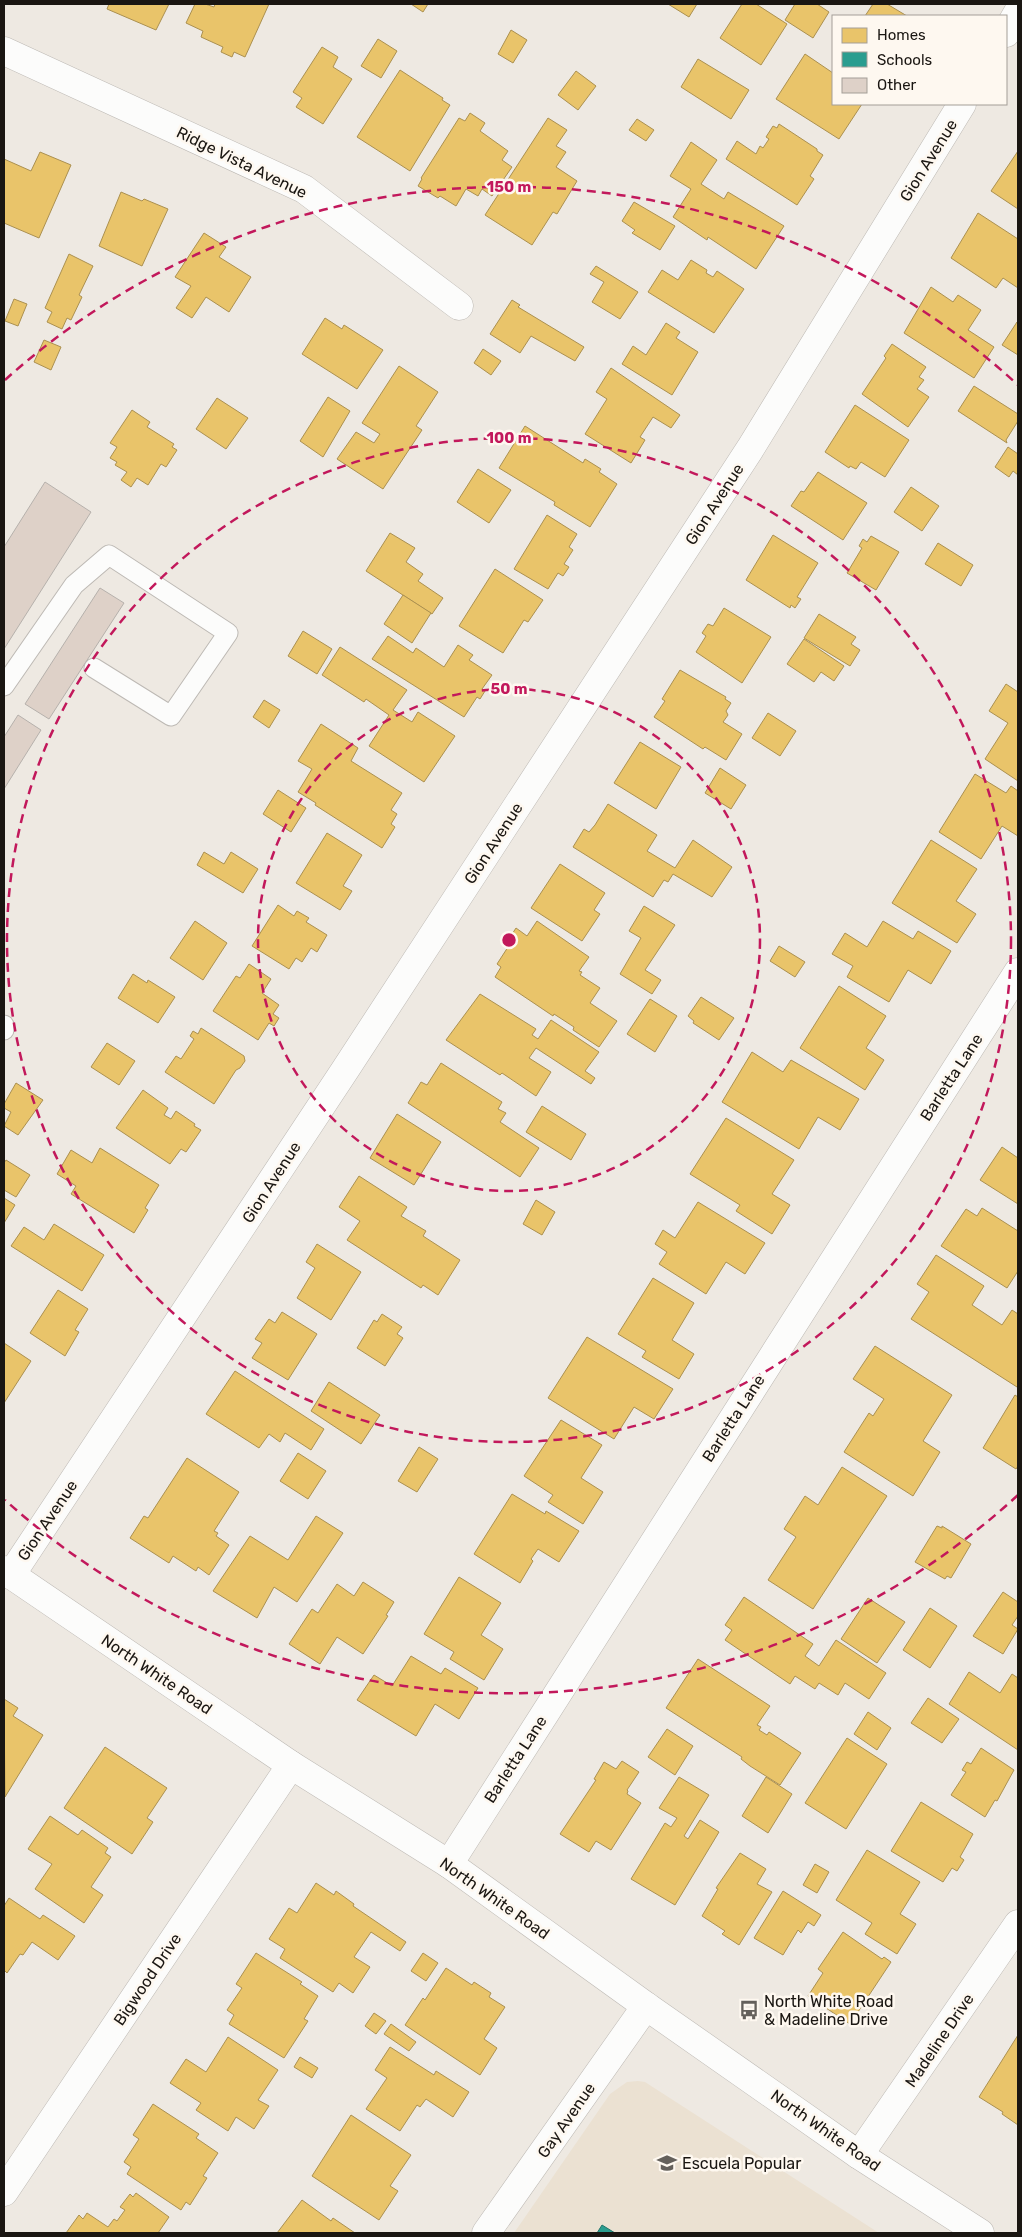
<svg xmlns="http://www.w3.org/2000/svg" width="1022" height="2237" viewBox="0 0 1022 2237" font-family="Rubik,sans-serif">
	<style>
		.built { fill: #ebe1d2 }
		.homes { fill: #e9c46a; stroke: #ab9050 }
		.schools { fill: #2a9d8f; stroke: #25746a }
		.building { fill: #ded1c8; stroke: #b6b1ac }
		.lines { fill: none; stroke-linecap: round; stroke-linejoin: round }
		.service-casing { stroke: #bdb9b4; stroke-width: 21 }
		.minor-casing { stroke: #bdb9b4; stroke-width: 29 }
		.secondary-casing { stroke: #bdb9b4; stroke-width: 29 }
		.service { stroke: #fcfcfb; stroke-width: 19 }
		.minor { stroke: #fcfcfb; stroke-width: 28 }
		.secondary { stroke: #fcfcfb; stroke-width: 28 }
		.ring { fill: none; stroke: #c2185b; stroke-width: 2.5; stroke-dasharray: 9 6 }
		.labels { text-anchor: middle; stroke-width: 5; stroke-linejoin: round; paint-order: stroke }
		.street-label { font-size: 16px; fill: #1a1612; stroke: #fef8f0 }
		.poi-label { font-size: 16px; fill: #1a1612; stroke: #fef8f0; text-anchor: start }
		.centre { fill: #c2185b; stroke: #fef8f0; stroke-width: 2.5 }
		.ring-label { font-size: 15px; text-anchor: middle; font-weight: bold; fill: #c2185b; stroke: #fef8f0; stroke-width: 5; stroke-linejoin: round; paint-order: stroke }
	</style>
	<rect width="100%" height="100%" fill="#eee9e2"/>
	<path class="built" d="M638 2081 645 2082 879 2233H514L610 2094 627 2082Z"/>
	<g class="homes">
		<path d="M109 4H169L156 30 107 9Z"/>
		<path d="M195 4H205L214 7 215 4H269L245 57 234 52 232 57 221 52 223 47 201 37 203 31 186 23Z"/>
		<path d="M411 4H428L423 12Z"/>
		<path d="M668 4H697L689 17Z"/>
		<path d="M742 4H756L787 24 761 65 720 38Z"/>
		<path d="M795 4H817L829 12 813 38 785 20Z"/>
		<path d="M873 4H887L907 16H865Z"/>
		<path d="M511 30 527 40 513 63 498 54Z"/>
		<path d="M378 39 397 51 381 78 361 66Z"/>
		<path d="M322 47 338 57 333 67 352 79 323 124 296 107 302 98 293 92Z"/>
		<path d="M805 54 833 73V104H862L839 139 776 99Z"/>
		<path d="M698 59 749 90 731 119 681 87Z"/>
		<path d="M400 70 443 98 442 100 450 105 410 171 357 137Z"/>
		<path d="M576 71 596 86 578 110 558 95Z"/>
		<path d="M470 113 485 123 480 131 508 151 502 160 512 167 492 196 482 189 478 196 466 189 456 206 440 196 438 198 418 186 422 179 421 178 459 118 465 121Z"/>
		<path d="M548 118 567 130 556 146 566 152 556 167 577 181 557 214 553 212 532 245 485 215Z"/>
		<path d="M637 119 654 130 646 141 629 130Z"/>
		<path d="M779 124 817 149V151L823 155 810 176 814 179 797 205 726 159 737 141 756 154 760 146 763 148 769 139 766 137 773 126 777 128Z"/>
		<path d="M691 142 717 160 701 184 724 199 728 192 784 226 756 269 708 237 707 240 673 217 691 189 670 176Z"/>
		<path d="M1018 151V209L991 191Z"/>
		<path d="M40 152 71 165 39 238 4 223V159L31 171Z"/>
		<path d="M121 192 142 201 144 199 168 209 142 266 99 246Z"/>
		<path d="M634 202 675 226 660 250 632 233 635 230 622 221Z"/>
		<path d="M978 213 1018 239V288L1003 278 996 288 951 258Z"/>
		<path d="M204 233 226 247 219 257 251 277 229 312 206 297 192 318 176 308 191 286 175 277Z"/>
		<path d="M69 254 93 266 79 295 82 297 71 320 67 318 62 329 47 322 52 312 45 308Z"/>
		<path d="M691 260 707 270 706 273 713 277 717 271 744 289 714 333 648 292 662 270 678 280Z"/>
		<path d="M596 266 638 292 620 319 592 302 604 282 590 274Z"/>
		<path d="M931 287 953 302 958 295 981 310 968 330 994 347 974 378 904 333Z"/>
		<path d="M14 299 27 304 18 326 5 321Z"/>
		<path d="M512 300 520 305 518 307 584 347 575 361 531 336 520 353 490 334Z"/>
		<path d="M325 318 342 329 344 325 383 350 357 389 302 354Z"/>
		<path d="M1017 322 1018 323V355L1002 345Z"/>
		<path d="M666 323 680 332 676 338 698 352 672 395 622 364 633 346 646 355Z"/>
		<path d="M44 340 61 347 51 370 34 362Z"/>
		<path d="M892 344 926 367 919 377 924 380 917 389 929 397 908 427 862 394 886 358 884 356Z"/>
		<path d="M483 349 501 361 491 375 474 363Z"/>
		<path d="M399 366 438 392 416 426 422 430 383 489 337 459 356 432 374 443 380 434 362 423Z"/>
		<path d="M611 368 680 415 671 428 653 417 640 437 645 440 631 463 585 434 607 399 596 392Z"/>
		<path d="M974 386 1018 414V421L1006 440 1007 443 958 411Z"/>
		<path d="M328 397 350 411 323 457 300 441Z"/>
		<path d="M217 398 248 418 226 449 196 429Z"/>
		<path d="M855 405 909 440 885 477 861 462 856 469 850 466 849 468 825 452Z"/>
		<path d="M132 410 150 422 147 427 174 444 172 447 177 450 166 467 161 464 148 485 137 478 131 487 121 480 127 472 115 465 117 462 110 458 117 447 110 443Z"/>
		<path d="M525 426 583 463 585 459 601 469 599 472 617 484 590 527 554 505 555 502 499 468Z"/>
		<path d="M1008 447 1018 454V475L1013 471 1009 477 995 467Z"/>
		<path d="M478 469 511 490 489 523 457 502Z"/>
		<path d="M818 472 867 503 843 540 791 506 801 491 804 492Z"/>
		<path d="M911 487 939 506 922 531 894 512Z"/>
		<path d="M547 515 577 534 569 547 573 550 564 564 569 567 563 576 558 573 548 589 514 569Z"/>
		<path d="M390 533 415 548 406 562 423 574 418 581 443 598 432 614 366 571Z"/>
		<path d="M773 535 818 563 797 597 801 599 795 608 791 605 790 608 746 580Z"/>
		<path d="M871 536 899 552 876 590 847 573 862 548 859 546 863 539 867 542Z"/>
		<path d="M938 543 973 565 961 586 925 564Z"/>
		<path d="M495 569 543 600 528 622 524 620 503 653 459 626Z"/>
		<path d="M403 595 431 613 412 643 384 624Z"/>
		<path d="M724 608 771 637 742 683 696 652 706 636 702 633 708 624 713 626Z"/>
		<path d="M819 614 856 637 851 644 860 650 850 666 804 638Z"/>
		<path d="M303 631 332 649 317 674 288 656Z"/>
		<path d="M388 636 413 653 416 648 444 667 458 645 473 655 469 660 492 675 482 689 485 691 480 699 477 697 464 717 372 659Z"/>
		<path d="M804 639 844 666 834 681 821 672 814 682 787 664Z"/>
		<path d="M340 647 407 690 393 710 412 722 418 712 455 736 424 782 369 746 389 715 366 699 364 702 322 675Z"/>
		<path d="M680 670 726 697 725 699 731 703 726 711 728 715 723 722 742 734 726 760 705 747 703 749 654 717 665 701 662 699Z"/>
		<path d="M1006 684 1018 692V781L985 759 1008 723 989 711Z"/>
		<path d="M264 700 280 710 269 728 253 717Z"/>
		<path d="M768 713 796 731 780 756 752 738Z"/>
		<path d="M321 724 358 748 351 761 402 793 391 810 397 814 391 824 395 827 382 848 315 805 316 803 298 792 312 769 298 761Z"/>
		<path d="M640 742 681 767 656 809 614 783Z"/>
		<path d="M720 768 746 785 731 809 705 793Z"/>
		<path d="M975 774 1006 793 1011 786 1018 791V836L1002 826 981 859 939 832Z"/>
		<path d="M278 790 306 808 291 832 263 814Z"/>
		<path d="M608 804 657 835 647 851 675 868 693 840 732 867 712 897 673 874 668 882 664 880 653 897 573 847 584 829 589 832 595 825Z"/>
		<path d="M327 833 362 855 343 886 352 891 340 910 296 883Z"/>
		<path d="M931 840 977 869 956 901 976 914 957 943 892 903Z"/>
		<path d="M204 852 224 864 231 852 258 869 243 893 197 865Z"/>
		<path d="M560 864 605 893 594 910 600 914 582 941 531 908Z"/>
		<path d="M278 905 294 916 297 911 309 918 306 922 327 935 317 952 311 948 302 962 296 958 289 969 252 946Z"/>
		<path d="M644 906 675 925 645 970 661 980 652 994 620 974 641 938 629 931Z"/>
		<path d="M195 921 227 943 203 980 170 958Z"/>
		<path d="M537 921 589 957 579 971 582 972 580 975 600 988 590 1003 617 1021 599 1047 573 1030 574 1027 554 1014 553 1016 495 977 501 967 497 964 508 947 505 945 516 928 527 936Z"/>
		<path d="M883 921 913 939 918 931 951 951 931 984 908 970 889 1002 847 977 853 966 832 954 845 933 867 947Z"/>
		<path d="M779 946 805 962 795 977 770 961Z"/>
		<path d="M249 964 271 979 262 993 279 1005 273 1014 279 1018 274 1026 269 1023 258 1040 213 1011 236 976 240 978Z"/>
		<path d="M133 974 147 983 148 980 175 997 158 1023 118 998Z"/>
		<path d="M839 986 886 1016 866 1048 884 1060 865 1090 800 1048Z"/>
		<path d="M480 994 536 1029 532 1035 538 1039 551 1020 599 1052 585 1071 595 1078 591 1084 536 1048 529 1058 551 1072 536 1096 502 1073 500 1075 446 1040Z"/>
		<path d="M701 997 734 1018 719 1040 693 1023 694 1021 688 1016Z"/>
		<path d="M650 999 677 1016 655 1052 627 1034Z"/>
		<path d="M201 1028 244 1056 245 1061 240 1068 236 1070 214 1104 165 1072 176 1056 181 1059 194 1039 190 1036 193 1031 198 1034Z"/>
		<path d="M107 1043 135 1061 119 1085 91 1067Z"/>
		<path d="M752 1052 783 1072 791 1060 859 1099 840 1130 818 1117 799 1149 722 1102Z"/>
		<path d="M441 1063 502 1102 498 1109 506 1113 500 1122 539 1148 520 1177 408 1103 421 1082 427 1085Z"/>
		<path d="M16 1083 43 1100 18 1135 4 1126 11 1112 4 1108V1104Z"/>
		<path d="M143 1090 168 1108 164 1115 171 1119 176 1111 195 1124 194 1126 201 1130 186 1152 181 1149 170 1164 116 1128Z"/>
		<path d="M542 1106 586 1134 571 1160 526 1132Z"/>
		<path d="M397 1114 441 1142 414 1185 370 1158Z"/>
		<path d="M726 1118 794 1160 772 1194 790 1205 772 1234 736 1211 740 1205 690 1174Z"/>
		<path d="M1002 1147 1018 1158V1204L980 1180Z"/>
		<path d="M100 1148 159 1185 145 1208 148 1210 134 1233 71 1194 76 1186 57 1174 71 1150 92 1163Z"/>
		<path d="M6 1160 30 1175 16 1197 4 1190V1163Z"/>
		<path d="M359 1176 407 1207 401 1216 426 1231 423 1236 460 1260 438 1295 423 1285 421 1288 347 1240 360 1221 339 1207Z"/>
		<path d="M4 1198 15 1205 4 1223Z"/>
		<path d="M536 1200 555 1212 542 1235 523 1224Z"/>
		<path d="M698 1202 765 1243 745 1274 726 1262 706 1294 659 1264 667 1252 655 1244 663 1230 675 1238Z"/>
		<path d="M982 1208 1018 1231V1271L1007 1288 941 1246 966 1209 977 1216Z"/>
		<path d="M54 1224 104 1255 82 1291 11 1246 24 1227 44 1240Z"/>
		<path d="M317 1244 361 1272 331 1320 297 1298 315 1268 306 1262Z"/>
		<path d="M936 1255 984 1286 972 1305 1002 1325 1012 1310 1018 1314V1384L1017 1387 911 1319 929 1292 917 1284Z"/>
		<path d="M653 1278 694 1303 672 1340 694 1354 679 1379 642 1357 646 1351 618 1334Z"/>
		<path d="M58 1290 88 1309 75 1330 79 1332 65 1356 30 1333Z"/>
		<path d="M282 1312 317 1334 288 1380 252 1358 262 1343 255 1339 269 1319 275 1323Z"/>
		<path d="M382 1314 402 1327 397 1334 403 1338 385 1366 357 1348 374 1320 377 1322Z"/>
		<path d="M587 1337 673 1389 654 1419 634 1407 614 1439 548 1398Z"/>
		<path d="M4 1343 31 1361 4 1403Z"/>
		<path d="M875 1346 952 1395 923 1441 940 1452 913 1496 844 1452 869 1413 873 1416 884 1399 853 1379Z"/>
		<path d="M235 1371 324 1429 311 1450 285 1433 280 1442 269 1434 259 1448 206 1414Z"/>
		<path d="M329 1382 380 1415 361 1444 311 1411Z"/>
		<path d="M1015 1395 1018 1397V1466L1016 1469 983 1448Z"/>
		<path d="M561 1420 602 1445 581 1478 603 1492 583 1524 548 1502 553 1495 524 1476Z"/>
		<path d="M419 1447 438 1459 417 1492 398 1481Z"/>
		<path d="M298 1453 326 1471 308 1499 280 1481Z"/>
		<path d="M187 1458 239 1492 214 1531 218 1533 216 1536 229 1545 209 1575 198 1567 196 1571 173 1556 169 1563 130 1538 144 1516 148 1518Z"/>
		<path d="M842 1467 887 1496 813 1609 768 1580 796 1537 784 1529 805 1496 818 1505Z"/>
		<path d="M512 1494 545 1514 546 1511 579 1531 559 1562 538 1549 531 1559 533 1561 520 1583 474 1554Z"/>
		<path d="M316 1516 343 1533 297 1602 274 1587 257 1618 213 1591 250 1536 288 1560Z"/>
		<path d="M937 1526 942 1528V1526L971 1544 951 1578 947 1576 945 1579 915 1562Z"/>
		<path d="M459 1577 501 1603 481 1635 503 1649 484 1680 450 1659 454 1652 424 1634Z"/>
		<path d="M363 1582 394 1602 386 1615 388 1616 363 1654 337 1637 320 1664 289 1644 312 1609 318 1613 337 1584 354 1596Z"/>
		<path d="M1003 1592 1018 1602V1616L1012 1625 1018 1629 1003 1654 973 1636Z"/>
		<path d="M744 1597 813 1644 805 1656 819 1666 836 1640 886 1673 869 1699 845 1683 838 1695 819 1683 815 1689 795 1676 790 1684 725 1640 732 1630 725 1625Z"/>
		<path d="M868 1598 905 1622 877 1663 841 1639Z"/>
		<path d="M930 1608 957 1626 930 1668 903 1650Z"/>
		<path d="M411 1656 441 1674 445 1668 478 1688 459 1719 435 1704 416 1736 357 1700 374 1675 392 1686Z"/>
		<path d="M698 1659 770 1706 757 1725 761 1727 759 1730 767 1735 769 1732 801 1753 780 1785 750 1766 741 1759 742 1757 666 1708Z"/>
		<path d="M969 1672 1000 1693 1012 1674 1018 1678V1750L949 1704Z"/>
		<path d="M928 1698 959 1719 942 1743 911 1723Z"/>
		<path d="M4 1699 18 1708 13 1716 43 1735 5 1797Z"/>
		<path d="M868 1712 891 1728 877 1750 854 1734Z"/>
		<path d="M667 1729 693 1746 675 1775 648 1757Z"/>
		<path d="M847 1738 887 1764 846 1829 805 1803Z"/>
		<path d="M105 1747 167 1788 147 1818 153 1822 132 1854 64 1808Z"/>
		<path d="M981 1748 1014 1770 997 1801 995 1800 985 1817 951 1795 966 1772 962 1770 967 1762 971 1764Z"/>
		<path d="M622 1761 639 1772 627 1790 628 1791 627 1794 641 1803 611 1850 596 1841 589 1852 560 1834 596 1780 594 1779 604 1762 616 1769Z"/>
		<path d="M679 1777 709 1795 684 1836 688 1839 700 1820 719 1832 675 1905 631 1879 665 1823 671 1827 677 1818 659 1808Z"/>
		<path d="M766 1777 792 1794 768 1833 742 1816Z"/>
		<path d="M921 1802 973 1834 960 1857 964 1860 957 1871 952 1868 943 1882 891 1851Z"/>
		<path d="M50 1816 78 1835 82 1830 108 1848 105 1853 111 1857 91 1887 103 1895 84 1923 35 1889 52 1864 28 1849Z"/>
		<path d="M867 1850 920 1882 900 1914 916 1924 897 1954 865 1934 872 1923 836 1900Z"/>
		<path d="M740 1853 766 1869 757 1884 772 1892 739 1945 722 1934 725 1931 702 1916 718 1889 716 1888Z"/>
		<path d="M815 1864 829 1872 817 1893 803 1885Z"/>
		<path d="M316 1883 334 1895 336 1891 354 1904 353 1906 406 1942 400 1951 371 1932 354 1957 370 1967 353 1993 339 1983 333 1992 280 1958 285 1949 269 1939 289 1908 297 1913Z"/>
		<path d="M783 1891 821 1915 814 1926 808 1922 801 1933 798 1930 783 1955 754 1938Z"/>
		<path d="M9 1898 40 1919 43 1915 75 1936 58 1960 32 1942 23 1955 20 1954 7 1973 4 1970V1906Z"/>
		<path d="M843 1932 882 1959 884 1957 891 1962 850 2024 808 1996 823 1973 818 1969Z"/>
		<path d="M256 1953 302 1982 300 1984 318 1996 304 2019 308 2021 284 2058 229 2024 234 2015 227 2010 242 1988 236 1984Z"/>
		<path d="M423 1953 438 1963 426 1981 411 1971Z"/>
		<path d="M446 1968 472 1985 474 1982 491 1993 489 1997 505 2007 484 2039 497 2048 480 2075 405 2025 423 1998 425 2000Z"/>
		<path d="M374 2013 386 2021 376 2034 365 2026Z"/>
		<path d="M391 2024 416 2042 409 2051 384 2034Z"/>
		<path d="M1018 2035V2125L1002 2114 1003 2112 979 2097Z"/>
		<path d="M228 2037 278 2070 258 2100 269 2106 254 2129 236 2117 228 2131 196 2110 201 2103 170 2083 186 2059 206 2072Z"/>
		<path d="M390 2047 434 2075 436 2071 469 2092 453 2117 426 2099 420 2107 417 2105 400 2131 366 2109 387 2078 375 2070Z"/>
		<path d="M300 2057 318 2068 312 2078 294 2067Z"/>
		<path d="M153 2104 199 2134 196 2138 218 2153 203 2176 207 2178 190 2205 186 2202 181 2210 127 2174 131 2167 124 2162 139 2139 133 2135Z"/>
		<path d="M351 2115 411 2155 390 2186 398 2191 379 2220 312 2176Z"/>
		<path d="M136 2193 169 2217 158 2233H66L79 2215 83 2219 87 2213 108 2227 114 2219 117 2221 125 2210 120 2207 130 2194 133 2197Z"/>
		<path d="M302 2200 331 2221 333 2218 355 2233H277Z"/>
	</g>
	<path class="schools" d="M602 2225 615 2233H597Z"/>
	<g class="building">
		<path d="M45 482 91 512 4 649V547Z"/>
		<path d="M100 588 124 603 49 719 25 704Z"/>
		<path d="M18 715 41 730 4 789V737Z"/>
	</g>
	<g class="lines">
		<defs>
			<g id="service">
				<path d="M4 686 74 585 109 555 228 633 171 716 94 668"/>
				<path d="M4 1025V1030"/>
			</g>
			<g id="minor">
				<path d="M1006 33 1018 12"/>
				<path d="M4 51 304 189 459 306"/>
				<path d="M11 1575 345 1070 750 449 962 104"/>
				<path d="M449 1864 1018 972"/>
				<path d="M859 2155 1018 1924"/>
				<path d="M4 2192 291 1765"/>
				<path d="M486 2233 646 2006"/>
			</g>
			<path id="secondary" d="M4 1570 291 1765 449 1864 646 2006 859 2155 980 2233"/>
		</defs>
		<use href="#service" class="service-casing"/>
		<use href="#minor" class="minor-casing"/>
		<use href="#secondary" class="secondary-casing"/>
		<use href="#service" class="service"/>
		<use href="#minor" class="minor"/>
		<use href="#secondary" class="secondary"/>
	</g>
	<g class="ring">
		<circle cx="509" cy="940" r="251"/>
		<circle cx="509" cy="940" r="502"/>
		<path d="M1018 1495A753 753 0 0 1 5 1500M5 380A753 753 0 0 1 1018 385"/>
	</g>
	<defs>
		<symbol id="bus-bare" viewBox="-9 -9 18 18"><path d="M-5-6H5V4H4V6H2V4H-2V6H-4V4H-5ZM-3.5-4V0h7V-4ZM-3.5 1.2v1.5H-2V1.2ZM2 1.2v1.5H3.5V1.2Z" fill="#64605b" stroke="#fef8f0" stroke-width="2.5" paint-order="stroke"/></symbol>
		<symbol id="school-bare" viewBox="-9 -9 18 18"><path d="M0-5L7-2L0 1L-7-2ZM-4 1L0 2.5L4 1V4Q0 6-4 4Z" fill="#64605b" stroke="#fef8f0" stroke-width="2.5" paint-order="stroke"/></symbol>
	</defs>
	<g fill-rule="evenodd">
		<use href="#bus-bare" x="735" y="1996" width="28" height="28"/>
		<use href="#school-bare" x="653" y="2149" width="28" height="28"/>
	</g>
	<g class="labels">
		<g class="street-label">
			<text transform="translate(928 160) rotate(-58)" y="6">Gion Avenue</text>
			<text transform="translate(242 162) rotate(26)" y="6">Ridge Vista Avenue</text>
			<text transform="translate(714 504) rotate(-57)" y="6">Gion Avenue</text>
			<text transform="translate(493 843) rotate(-57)" y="6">Gion Avenue</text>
			<text transform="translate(951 1077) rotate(-57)" y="6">Barletta Lane</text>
			<text transform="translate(271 1182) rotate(-57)" y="6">Gion Avenue</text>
			<text transform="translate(733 1418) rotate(-57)" y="6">Barletta Lane</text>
			<text transform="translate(47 1520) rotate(-56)" y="6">Gion Avenue</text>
			<text transform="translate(157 1674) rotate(34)" y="6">North White Road</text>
			<text transform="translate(515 1759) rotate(-57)" y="6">Barletta Lane</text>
			<text transform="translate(495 1898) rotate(35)" y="6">North White Road</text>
			<text transform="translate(147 1979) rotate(-56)" y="6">Bigwood Drive</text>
			<text transform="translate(939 2040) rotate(-56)" y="6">Madeline Drive</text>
			<text transform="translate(566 2120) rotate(-55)" y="6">Gay Avenue</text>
			<text transform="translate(826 2130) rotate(35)" y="6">North White Road</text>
		</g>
		<g class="poi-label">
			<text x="764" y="2007">North White Road<tspan x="764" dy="18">&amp; Madeline Drive</tspan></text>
			<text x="682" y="2169">Escuela Popular</text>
		</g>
	</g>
	<circle cx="509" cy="940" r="8" class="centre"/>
	<g class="ring-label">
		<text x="509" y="192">150 m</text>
		<text x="509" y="443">100 m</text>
		<text x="509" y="694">50 m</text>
	</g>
	<rect width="1022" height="2237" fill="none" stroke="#1a1612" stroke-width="10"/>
	<rect x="832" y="15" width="175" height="90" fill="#fef8f0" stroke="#a39e97"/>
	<rect x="842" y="28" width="25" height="15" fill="#e9c46a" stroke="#a39e97"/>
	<text x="877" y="40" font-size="15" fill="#1a1612">Homes</text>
	<rect x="842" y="52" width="25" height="15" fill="#2a9d8f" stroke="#a39e97"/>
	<text x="877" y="65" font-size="15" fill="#1a1612">Schools</text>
	<rect x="842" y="78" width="25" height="15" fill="#ded1c8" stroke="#a39e97"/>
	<text x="877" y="90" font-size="15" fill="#1a1612">Other</text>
</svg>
